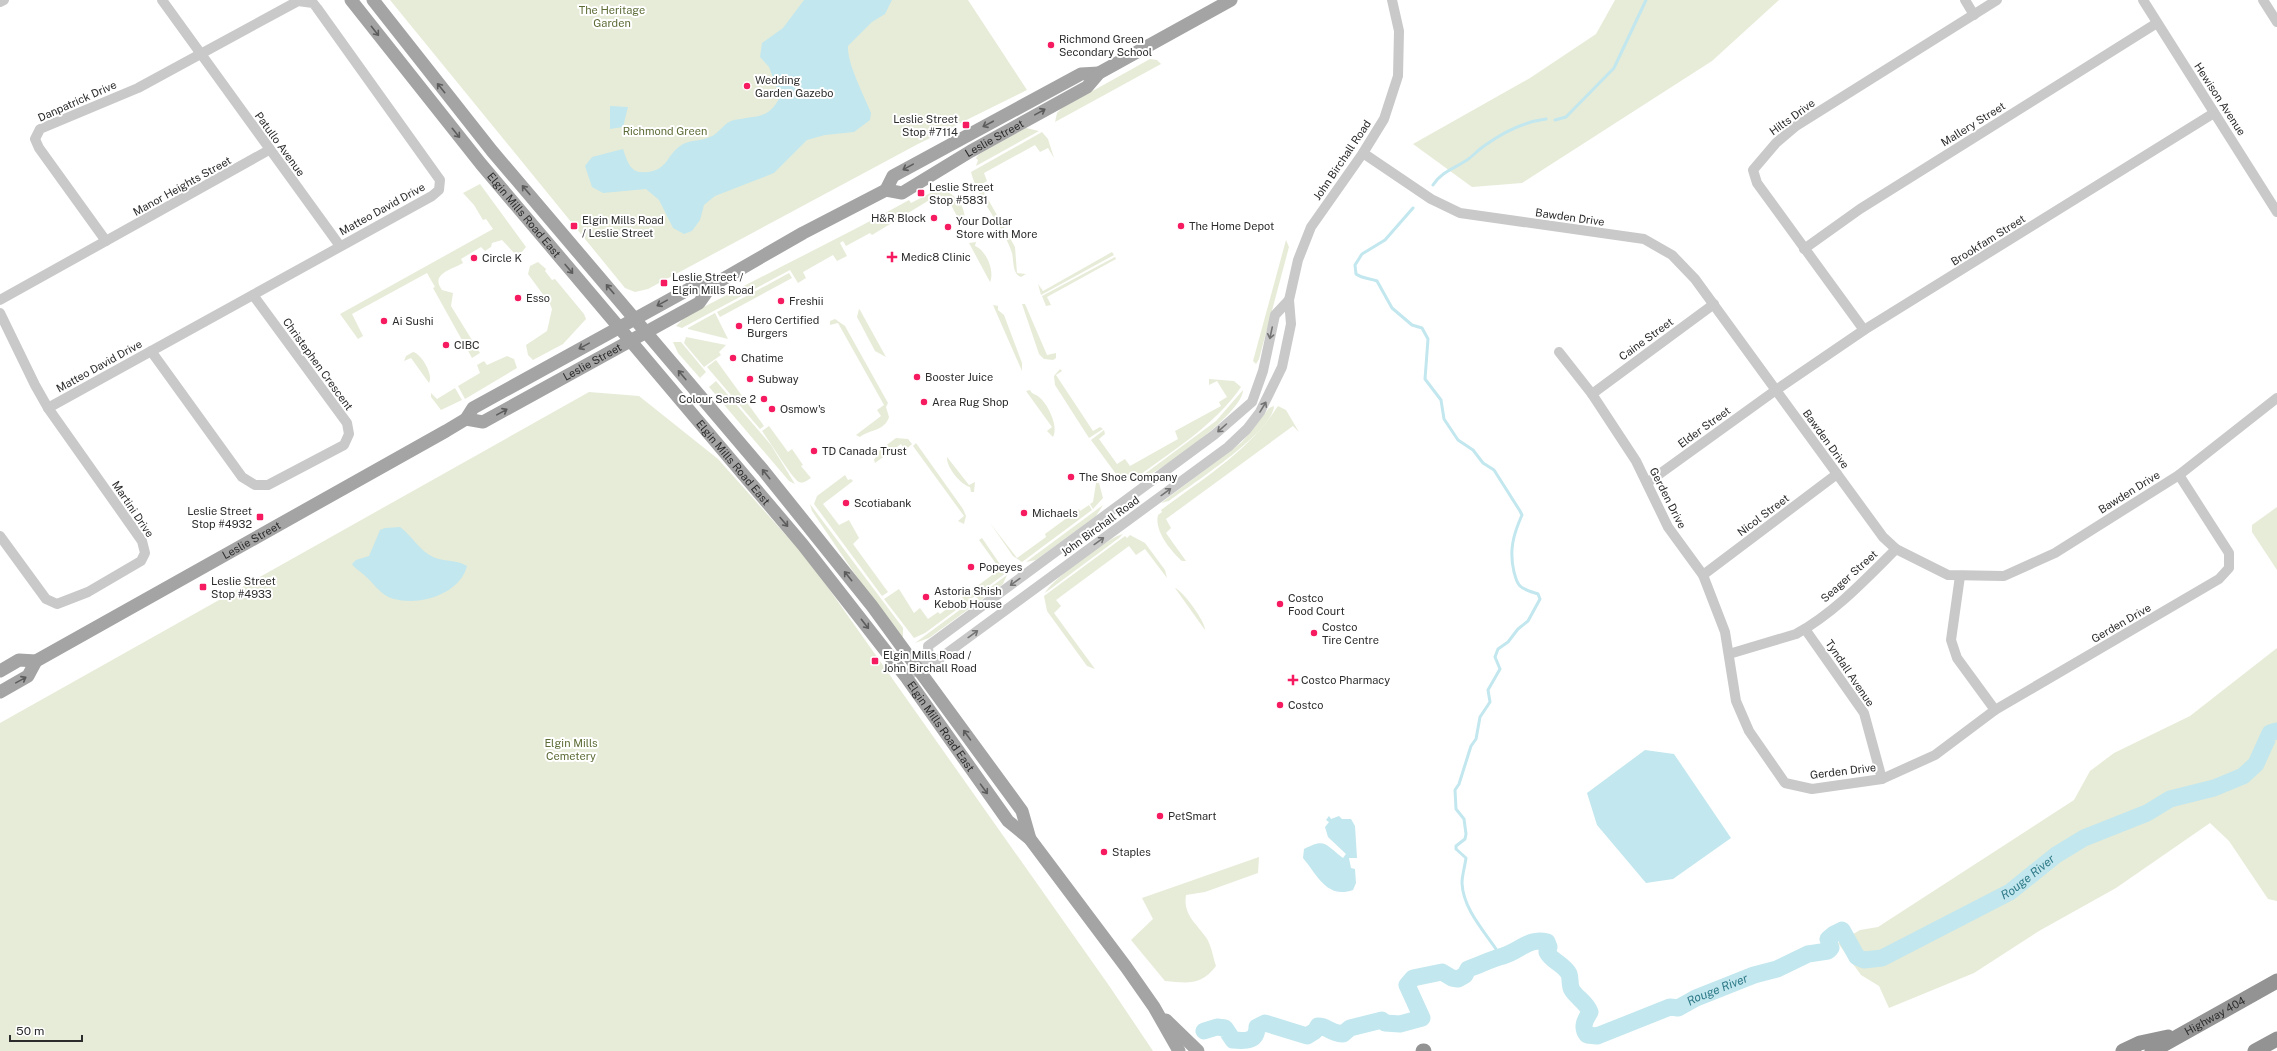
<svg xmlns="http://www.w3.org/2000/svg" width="2277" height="1051" viewBox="0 0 2277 1051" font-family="'Public Sans',sans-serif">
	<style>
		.green { fill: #e7ecd8 }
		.water { fill: #c2e7ee }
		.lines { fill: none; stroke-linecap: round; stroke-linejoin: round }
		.stream { stroke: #c2e7ee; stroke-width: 3 }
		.river { stroke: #c2e7ee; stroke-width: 17 }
		.minor { stroke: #c9c9c9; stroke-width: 10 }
		.major { stroke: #a4a4a4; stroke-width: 13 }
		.highway { stroke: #939393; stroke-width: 15 }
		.oneway { stroke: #5c5c5c }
		.oneway2 { stroke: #737373 }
		.poi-dot { fill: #f61b60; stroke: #fff; stroke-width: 1.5 }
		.labels { text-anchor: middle; stroke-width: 4; stroke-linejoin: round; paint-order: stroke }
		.park-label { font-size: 11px; fill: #5c6c36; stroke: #fff }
		.poi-label { font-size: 11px; fill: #2c2c2c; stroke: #fff; text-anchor: start }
		.street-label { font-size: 11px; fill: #2c2c2c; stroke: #fff }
		.water-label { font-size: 12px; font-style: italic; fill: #307b89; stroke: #fff }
	</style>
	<rect width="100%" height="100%" fill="#fff"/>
	<g class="green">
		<path d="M390 0H968L1027 90 918 144 648 289 635 292 625 288Z"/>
		<path d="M1615 0H1779L1712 61 1522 183 1472 187 1413 144 1530 78 1596 34Z"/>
		<path d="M1150 59 1157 60 1161 64 1055 122 1057 113 1062 108Z"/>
		<path d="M1026 128 1039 131 976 166 978 160 976 158 979 154Z"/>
		<path d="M1042 132 1048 139 1054 158 1048 148 1040 152 1035 145 984 173 987 181 980 185 1015 247 1017 273 1026 274 1021 277C1012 274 1014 261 1012 253 1003 224 978 201 971 172Z"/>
		<path d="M480 184 526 247 521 253 516 255 502 240 492 243 491 247 485 251 481 247 461 259 463 263C451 270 430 274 442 290L453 293 451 306 480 353 472 358 433 288 435 287 427 273 352 314 363 336 358 339 340 314 493 229 486 219 483 220 474 205 463 193Z"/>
		<path d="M940 188C954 193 971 209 962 226L949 201 936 196 872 235 870 233 846 246 843 241 840 243 847 256 837 261 833 255 803 272 806 278 798 283 790 270 682 328 676 326 684 318C758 277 835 241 909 200L911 203Z"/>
		<path d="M1286 240 1289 247 1259 359 1256 364 1253 361Z"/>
		<path d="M976 242 975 246C986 250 995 271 990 282L969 243Z"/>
		<path d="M1112 252 1114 255 1041 295 1038 284 1043 291Z"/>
		<path d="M1115 257 1116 259 1047 297 1051 305 1046 306 1042 296Z"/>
		<path d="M538 262 546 269 545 271 552 280 555 279 584 314 586 319 563 344 533 360 528 355 526 345 547 331 552 309 550 304 528 274 530 266Z"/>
		<path d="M789 273 792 278 720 317 717 312Z"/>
		<path d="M1022 304H1025L1047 355 1056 353V358L1053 360 1044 359 1039 354Z"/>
		<path d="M993 305 998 306V310L1004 315 1022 363V371Z"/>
		<path d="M859 309 860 310 886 357 875 351 857 317Z"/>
		<path d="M715 313 728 339 688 329V328Z"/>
		<path d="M835 319 845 326 888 403 886 407 889 417C885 431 868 430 860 437L856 435 881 416 877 410 884 405 838 323 830 325V321Z"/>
		<path d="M686 337 726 345 719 352 721 355 704 367 684 343Z"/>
		<path d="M673 342H681L706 372 700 378 678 353Z"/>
		<path d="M413 352C422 354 434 376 429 383L411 358 404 361 406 356Z"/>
		<path d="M507 356 514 359 517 368 465 399 458 386 480 373 477 365 484 361 487 365Z"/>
		<path d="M716 360 764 426 760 429 707 367Z"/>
		<path d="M1060 369 1062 371 1056 375 1093 431 1100 427 1103 429 1089 438 1055 385 1054 376Z"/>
		<path d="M1209 379 1234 381 1241 387C1214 426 1173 450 1136 478L1129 481 1116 474 1091 440 1104 430 1105 434 1099 439 1117 464 1125 459 1130 466 1178 439 1175 431 1221 406 1219 402 1227 397 1217 381 1209 385Z"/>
		<path d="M716 381 771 445 795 484 789 481 709 387Z"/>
		<path d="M455 388 462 400 441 410 431 397V393L437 399Z"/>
		<path d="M1030 390C1032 395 1036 394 1039 397 1048 404 1059 427 1053 437L1047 431 1052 427 1026 391Z"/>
		<path d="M1243 390C1244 412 1155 477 1135 481L1216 421Z"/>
		<path d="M589 392 639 396 718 459 810 562 1110 987 1153 1051H0V723Z"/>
		<path d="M1274 406C1273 432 1191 485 1169 501L1161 503 1242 442 1269 408Z"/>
		<path d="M1278 406 1286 410 1299 432 1293 426 1166 519 1171 528 1166 533 1186 561H1182C1171 551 1154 531 1158 515L1162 512 1161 510C1204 478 1249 451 1278 406Z"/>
		<path d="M769 426 788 452 792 449 803 465 801 466 811 478C807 480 804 484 799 482 793 480 769 440 762 431Z"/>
		<path d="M896 438 908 439 912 444 905 450 901 444 875 463 874 460 880 450Z"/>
		<path d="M916 443 963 509 966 516 964 524 958 521 964 516 913 446Z"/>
		<path d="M947 457 969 485 975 482 974 492H971L970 487C961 485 946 467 947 457Z"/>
		<path d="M845 475 848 480 851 479 853 481 823 504 839 525 849 520 859 538 853 544 888 592 882 596 814 504 817 496Z"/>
		<path d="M1096 483H1099L1103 498 1093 509 1090 504 1093 502Z"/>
		<path d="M810 504 903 628V640L878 608 812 511Z"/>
		<path d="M1089 505 1092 510 1022 562 1013 556 990 523 1017 558 1046 537 1045 534 1079 509 1080 511Z"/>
		<path d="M1103 505 1096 516 1036 560 1026 562Z"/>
		<path d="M2277 507V570L2252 532V525Z"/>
		<path d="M1123 534 1119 538 1045 593C1051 580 1109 537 1123 534Z"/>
		<path d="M1130 535 1145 543 1165 570 1167 578 1145 549 1136 555 1129 546 1056 600 1061 606 1054 613 1095 669 1087 666 1047 611 1044 596 1125 536 1127 538Z"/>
		<path d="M982 538 1006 573 925 633 914 638 884 599 899 589 914 613 920 608 928 619 938 612 940 614 996 572 997 565 979 540Z"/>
		<path d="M1007 575 1003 584 929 638 915 643Z"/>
		<path d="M1175 588C1183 591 1205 621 1205 630Z"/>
		<path d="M2277 648V901L2268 899 2229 841 2210 823 2116 888 2039 931 1974 973 1889 1008 1879 986 1861 975 1838 943 1860 930 1878 927 2074 800 2090 771 2114 753 2190 716Z"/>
		<path d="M1259 857 1258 873 1205 892 1186 895C1183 914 1195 922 1205 936 1211 943 1213 957 1216 966 1201 986 1187 983 1165 981L1131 940 1153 919 1142 898Z"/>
	</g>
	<g class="water">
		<path d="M804 0H892L885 14 872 22 848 46C847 64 864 95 871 113L870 120 854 132 825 135 807 140 774 173 715 196 704 205 700 220 692 231 684 234 673 228 659 200 646 189 603 193 592 187 585 166 592 157 623 149C626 157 629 171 640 172 669 174 665 154 683 144 691 140 701 141 710 137 719 134 724 122 734 120 757 115 768 120 780 97L769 67 760 57 762 43 783 28Z"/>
		<path d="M610 106 628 107 623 127 610 129Z"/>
		<path d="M400 527C412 536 419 550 433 557 444 562 455 559 467 566 460 594 420 606 394 599 381 596 373 582 363 574 359 570 355 569 352 564L356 560 369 556 380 530 385 528Z"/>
		<path d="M1645 750 1674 754 1731 838 1673 879 1646 883 1597 825 1587 793Z"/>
		<path d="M1329 816 1331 819 1339 816 1342 819H1351L1355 826 1357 858H1349L1351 868 1355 869 1356 883 1353 890C1327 899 1318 876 1303 858L1304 849C1326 838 1324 844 1343 858L1346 854 1328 837 1325 827 1329 822 1326 820Z"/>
	</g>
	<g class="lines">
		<g class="stream">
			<path d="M1555 120 1566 117 1614 68 1646 0"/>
			<path d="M1433 185C1441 172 1455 168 1467 160 1473 156 1478 150 1484 146 1502 133 1523 122 1546 119"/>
			<path d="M1413 208 1385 240 1362 254 1355 265 1356 274C1363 279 1369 278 1377 281L1392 308 1412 325 1422 328 1428 339 1425 379 1441 400 1444 419 1458 440 1473 450 1483 463 1494 470 1520 511 1522 515C1513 535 1509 551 1514 572 1516 578 1516 582 1520 586 1524 590 1532 592 1538 594L1540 599 1528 621 1518 629 1508 642 1498 649 1495 657 1500 669 1488 690 1490 702 1480 717 1476 739 1471 746 1459 784 1455 790 1456 809 1464 819 1466 834 1465 839 1456 846V849L1466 858C1465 866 1462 875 1462 883 1463 908 1483 930 1496 949L1497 956"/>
		</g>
		<path class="river" id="s1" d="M1204 1031 1217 1027 1225 1028 1233 1040C1245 1041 1257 1042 1257 1027L1265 1023 1307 1036 1315 1031 1318 1026C1328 1026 1329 1033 1343 1034L1350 1028 1382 1020 1385 1023 1400 1024 1422 1018 1407 985 1413 978 1442 972 1452 978 1458 979 1465 975 1468 969C1480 965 1491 959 1503 956 1520 951 1529 937 1547 942L1549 947 1547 952C1551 961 1564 964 1569 974 1571 979 1569 985 1572 990 1577 998 1587 1003 1590 1012 1585 1020 1581 1027 1587 1035L1597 1036 1670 1007 1678 1008 1696 998 1754 975 1777 969 1808 954 1828 951 1831 948 1828 939 1834 934 1842 930 1857 957 1864 960 1882 958 2010 892 2056 855 2084 838 2147 813 2170 799 2214 788 2243 776 2256 764 2270 733 2277 731"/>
		<g class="minor">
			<path d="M162 0 340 246"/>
			<path d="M1965 0 1974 15"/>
			<path d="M2143 0 2277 212"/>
			<path d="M2263 0 2277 22"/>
			<path d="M0 2 4 0"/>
			<path d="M1363 153 1431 199 1460 213 1644 239 1672 255 1695 279 1883 537 1896 549 1948 575 2004 576 2055 553 2179 475 2277 398"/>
			<path d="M1804 249 1860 209 2157 23"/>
			<path d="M0 300 269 150"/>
			<path d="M0 313 35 385 48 408 142 541 145 553 141 561 88 592 57 604 46 599 0 536"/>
			<path d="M1864 330 1757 183 1753 170 1776 143 1796 126 1997 0"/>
			<path d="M151 351 242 477 255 485H268L344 445 349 434 347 423 253 295"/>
			<path d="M1559 352 1592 394 1636 461 1668 527 1703 575 1725 632 1736 701 1749 731 1785 783 1812 789 1882 779 1935 755 1995 710 2219 579 2229 568V553L2179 475"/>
			<path d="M1592 394 1714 304"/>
			<path d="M48 408 432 196 439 190 440 180 317 8 313 3 298 1 138 88 40 129 35 139 39 148 106 241"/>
			<path d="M1647 483 1776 390 1864 330 2214 113"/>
			<path d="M1703 575 1837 474"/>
			<path d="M1960 576 1951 640 1957 658 1995 710"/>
			<path d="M1805 629 1864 713 1882 779"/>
			<path d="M1729 654 1796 634C1834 613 1865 580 1896 549"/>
			<path d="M929 662 928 646 1214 435 1252 402 1263 371 1275 315 1289 300"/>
			<path d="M906 677 929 662 939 659 1228 447 1247 429 1260 412 1282 367 1291 324 1289 300 1298 260 1311 227 1363 153 1384 119 1398 76 1399 31 1392 0"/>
		</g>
		<g class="major">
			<path id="s2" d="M351 0 481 164 803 545 906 677 1008 821 1030 839 1126 967 1154 1007 1179 1051"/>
			<path d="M373 0 492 151 763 470 872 606 1022 811 1030 839"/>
			<path d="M886 190 893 176 1081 74 1099 73"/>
			<path id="s3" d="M466 419 483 422 699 303 711 286 803 233 886 190 902 193 971 151 1087 87 1099 73 1231 0"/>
			<path id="s4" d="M0 671 19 660 36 661 446 431 466 419 473 408 691 288 711 286"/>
			<path d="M0 692 28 676 36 661"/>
			<path d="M1166 1020 1198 1051"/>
		</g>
		<g class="highway">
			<path d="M1423 1051H1424"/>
			<path d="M2123 1051 2140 1043 2168 1037"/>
			<path id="s5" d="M2152 1051 2277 981"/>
			<path d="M2255 1051 2277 1039"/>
		</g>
	</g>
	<defs><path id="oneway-shaft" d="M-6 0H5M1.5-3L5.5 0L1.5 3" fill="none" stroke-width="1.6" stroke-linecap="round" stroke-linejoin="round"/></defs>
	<g class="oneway">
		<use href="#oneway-shaft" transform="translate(375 31) rotate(52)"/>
		<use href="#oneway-shaft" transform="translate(441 88) rotate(-129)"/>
		<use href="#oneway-shaft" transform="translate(1040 112) rotate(-29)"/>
		<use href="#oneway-shaft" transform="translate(988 124) rotate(152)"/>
		<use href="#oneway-shaft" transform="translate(456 133) rotate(51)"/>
		<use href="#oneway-shaft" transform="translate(908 167) rotate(151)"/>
		<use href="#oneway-shaft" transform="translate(526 190) rotate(-130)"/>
		<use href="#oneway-shaft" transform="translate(569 269) rotate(50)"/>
		<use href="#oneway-shaft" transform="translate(610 289) rotate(-130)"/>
		<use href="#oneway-shaft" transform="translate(662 303) rotate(151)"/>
		<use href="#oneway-shaft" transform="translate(584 346) rotate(151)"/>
		<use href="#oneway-shaft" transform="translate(682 375) rotate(-130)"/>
		<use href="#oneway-shaft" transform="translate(502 412) rotate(-29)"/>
		<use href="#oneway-shaft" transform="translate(766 474) rotate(-129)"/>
		<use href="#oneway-shaft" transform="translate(784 522) rotate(50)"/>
		<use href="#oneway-shaft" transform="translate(848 576) rotate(-129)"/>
		<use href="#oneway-shaft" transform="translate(865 624) rotate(52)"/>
		<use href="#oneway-shaft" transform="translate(21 680) rotate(-29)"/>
		<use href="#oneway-shaft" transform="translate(967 735) rotate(-126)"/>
		<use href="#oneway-shaft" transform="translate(984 789) rotate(54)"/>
	</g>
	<g class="oneway2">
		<use href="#oneway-shaft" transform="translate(1271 333) rotate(102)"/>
		<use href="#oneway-shaft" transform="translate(1263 407) rotate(-59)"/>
		<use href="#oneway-shaft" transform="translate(1222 428) rotate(138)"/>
		<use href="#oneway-shaft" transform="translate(1166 492) rotate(-36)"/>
		<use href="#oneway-shaft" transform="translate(1099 541) rotate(-36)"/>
		<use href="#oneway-shaft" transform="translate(1015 582) rotate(144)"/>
		<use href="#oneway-shaft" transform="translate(973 634) rotate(-36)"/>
	</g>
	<g class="poi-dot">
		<circle cx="1051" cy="45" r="4"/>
		<circle cx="747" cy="86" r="4"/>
		<rect x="962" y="121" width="8" height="8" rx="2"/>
		<rect x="917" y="189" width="8" height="8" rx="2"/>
		<circle cx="934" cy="218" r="4"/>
		<rect x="570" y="222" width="8" height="8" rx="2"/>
		<circle cx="1181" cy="226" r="4"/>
		<circle cx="948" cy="227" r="4"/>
		<path d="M890 251h4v4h4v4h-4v4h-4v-4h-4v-4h4z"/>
		<circle cx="474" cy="258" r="4"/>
		<rect x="660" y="279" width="8" height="8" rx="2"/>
		<circle cx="518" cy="298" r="4"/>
		<circle cx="781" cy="301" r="4"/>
		<circle cx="384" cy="321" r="4"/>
		<circle cx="739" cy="326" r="4"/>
		<circle cx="446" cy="345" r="4"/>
		<circle cx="733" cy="358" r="4"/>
		<circle cx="917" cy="377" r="4"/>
		<circle cx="750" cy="379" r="4"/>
		<circle cx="764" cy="399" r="4"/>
		<circle cx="924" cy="402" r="4"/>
		<circle cx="772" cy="409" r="4"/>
		<circle cx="814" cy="451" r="4"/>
		<circle cx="1071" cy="477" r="4"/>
		<circle cx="846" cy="503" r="4"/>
		<circle cx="1024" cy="513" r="4"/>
		<rect x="256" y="513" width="8" height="8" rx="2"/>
		<circle cx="971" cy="567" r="4"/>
		<rect x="199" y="583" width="8" height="8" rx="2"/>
		<circle cx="926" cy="597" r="4"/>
		<circle cx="1280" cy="604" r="4"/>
		<circle cx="1314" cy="633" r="4"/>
		<rect x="871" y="657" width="8" height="8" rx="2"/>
		<path d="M1291 674h4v4h4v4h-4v4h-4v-4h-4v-4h4z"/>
		<circle cx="1280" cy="705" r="4"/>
		<circle cx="1160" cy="816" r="4"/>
		<circle cx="1104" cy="852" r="4"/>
	</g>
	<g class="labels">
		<g class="park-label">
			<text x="612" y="14">The Heritage<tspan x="612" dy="13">Garden</tspan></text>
			<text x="665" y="135">Richmond Green</text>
			<text x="571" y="747">Elgin Mills<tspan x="571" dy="13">Cemetery</tspan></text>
		</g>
		<g class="poi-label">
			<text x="1059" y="43">Richmond Green<tspan x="1059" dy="13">Secondary School</tspan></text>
			<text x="755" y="84">Wedding<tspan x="755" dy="13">Garden Gazebo</tspan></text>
			<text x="958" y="123" text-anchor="end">Leslie Street<tspan x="958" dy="13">Stop #7114</tspan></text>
			<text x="929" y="191">Leslie Street<tspan x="929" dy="13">Stop #5831</tspan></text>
			<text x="926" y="222" text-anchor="end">H&amp;R Block</text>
			<text x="582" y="224">Elgin Mills Road<tspan x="582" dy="13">/ Leslie Street</tspan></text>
			<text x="956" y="225">Your Dollar<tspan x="956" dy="13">Store with More</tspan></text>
			<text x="1189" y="230">The Home Depot</text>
			<text x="901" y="261">Medic8 Clinic</text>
			<text x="482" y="262">Circle K</text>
			<text x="672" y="281">Leslie Street /<tspan x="672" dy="13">Elgin Mills Road</tspan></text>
			<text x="526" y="302">Esso</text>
			<text x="789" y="305">Freshii</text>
			<text x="747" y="324">Hero Certified<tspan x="747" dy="13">Burgers</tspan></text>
			<text x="392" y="325">Ai Sushi</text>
			<text x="454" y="349">CIBC</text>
			<text x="741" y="362">Chatime</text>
			<text x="925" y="381">Booster Juice</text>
			<text x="758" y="383">Subway</text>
			<text x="756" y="403" text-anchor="end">Colour Sense 2</text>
			<text x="932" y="406">Area Rug Shop</text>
			<text x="780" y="413">Osmow's</text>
			<text x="822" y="455">TD Canada Trust</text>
			<text x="1079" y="481">The Shoe Company</text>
			<text x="854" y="507">Scotiabank</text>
			<text x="252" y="515" text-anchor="end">Leslie Street<tspan x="252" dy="13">Stop #4932</tspan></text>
			<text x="1032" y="517">Michaels</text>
			<text x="979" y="571">Popeyes</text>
			<text x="211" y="585">Leslie Street<tspan x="211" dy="13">Stop #4933</tspan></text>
			<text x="934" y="595">Astoria Shish<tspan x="934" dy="13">Kebob House</tspan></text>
			<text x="1288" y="602">Costco<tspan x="1288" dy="13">Food Court</tspan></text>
			<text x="1322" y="631">Costco<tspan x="1322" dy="13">Tire Centre</tspan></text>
			<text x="883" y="659">Elgin Mills Road /<tspan x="883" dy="13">John Birchall Road</tspan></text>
			<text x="1301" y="684">Costco Pharmacy</text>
			<text x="1288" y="709">Costco</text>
			<text x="1168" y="820">PetSmart</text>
			<text x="1112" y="856">Staples</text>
		</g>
		<g class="street-label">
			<text transform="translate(2220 99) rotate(57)" y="4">Hewison Avenue</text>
			<text transform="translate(77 101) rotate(-24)" y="4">Danpatrick Drive</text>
			<text transform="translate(1792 117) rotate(-36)" y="4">Hilts Drive</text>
			<text transform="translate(1973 124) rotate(-32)" y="4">Mallery Street</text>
			<text dy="4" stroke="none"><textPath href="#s3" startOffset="608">Leslie Street</textPath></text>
			<text transform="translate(280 144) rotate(54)" y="4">Patullo Avenue</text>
			<text transform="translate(1342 160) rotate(-56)" y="4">John Birchall Road</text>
			<text transform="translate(182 186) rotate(-29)" y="4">Manor Heights Street</text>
			<text transform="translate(382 209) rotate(-29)" y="4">Matteo David Drive</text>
			<text dy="4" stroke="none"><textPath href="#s2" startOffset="276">Elgin Mills Road East</textPath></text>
			<text transform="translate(1570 217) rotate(8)" y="4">Bawden Drive</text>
			<text transform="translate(1988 240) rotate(-32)" y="4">Brookfam Street</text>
			<text transform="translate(1646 339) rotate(-36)" y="4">Caine Street</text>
			<text dy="4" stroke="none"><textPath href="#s3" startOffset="142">Leslie Street</textPath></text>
			<text transform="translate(318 364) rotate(54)" y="4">Christephen Crescent</text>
			<text transform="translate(99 366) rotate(-29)" y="4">Matteo David Drive</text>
			<text transform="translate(1704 427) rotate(-36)" y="4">Elder Street</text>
			<text transform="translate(1826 439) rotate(54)" y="4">Bawden Drive</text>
			<text dy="4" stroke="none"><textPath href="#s2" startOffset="600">Elgin Mills Road East</textPath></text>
			<text transform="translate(2129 492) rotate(-32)" y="4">Bawden Drive</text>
			<text transform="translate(1668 498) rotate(63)" y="4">Gerden Drive</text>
			<text transform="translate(133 509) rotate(56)" y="4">Martini Drive</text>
			<text transform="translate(1763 515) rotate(-37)" y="4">Nicol Street</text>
			<text transform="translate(1100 526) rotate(-36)" y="4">John Birchall Road</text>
			<text dy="4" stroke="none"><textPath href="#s4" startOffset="286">Leslie Street</textPath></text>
			<text transform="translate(1849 576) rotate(-42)" y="4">Seager Street</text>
			<text transform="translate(2121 623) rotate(-30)" y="4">Gerden Drive</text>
			<text transform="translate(1850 673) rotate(56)" y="4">Tyndall Avenue</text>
			<text dy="4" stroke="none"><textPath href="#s2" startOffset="936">Elgin Mills Road East</textPath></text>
			<text transform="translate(1843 771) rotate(-7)" y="4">Gerden Drive</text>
			<text dy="4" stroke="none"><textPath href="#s5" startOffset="72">Highway 404</textPath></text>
		</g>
		<g class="water-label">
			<text dy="4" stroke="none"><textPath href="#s1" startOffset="1064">Rouge River</textPath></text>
			<text dy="4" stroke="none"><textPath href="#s1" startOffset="692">Rouge River</textPath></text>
		</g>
	</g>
	<path d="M10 1035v6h72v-6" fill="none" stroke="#2c2c2c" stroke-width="2"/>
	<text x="16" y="1035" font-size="12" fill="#2c2c2c" stroke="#ffffff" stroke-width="3" paint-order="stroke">50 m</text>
</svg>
